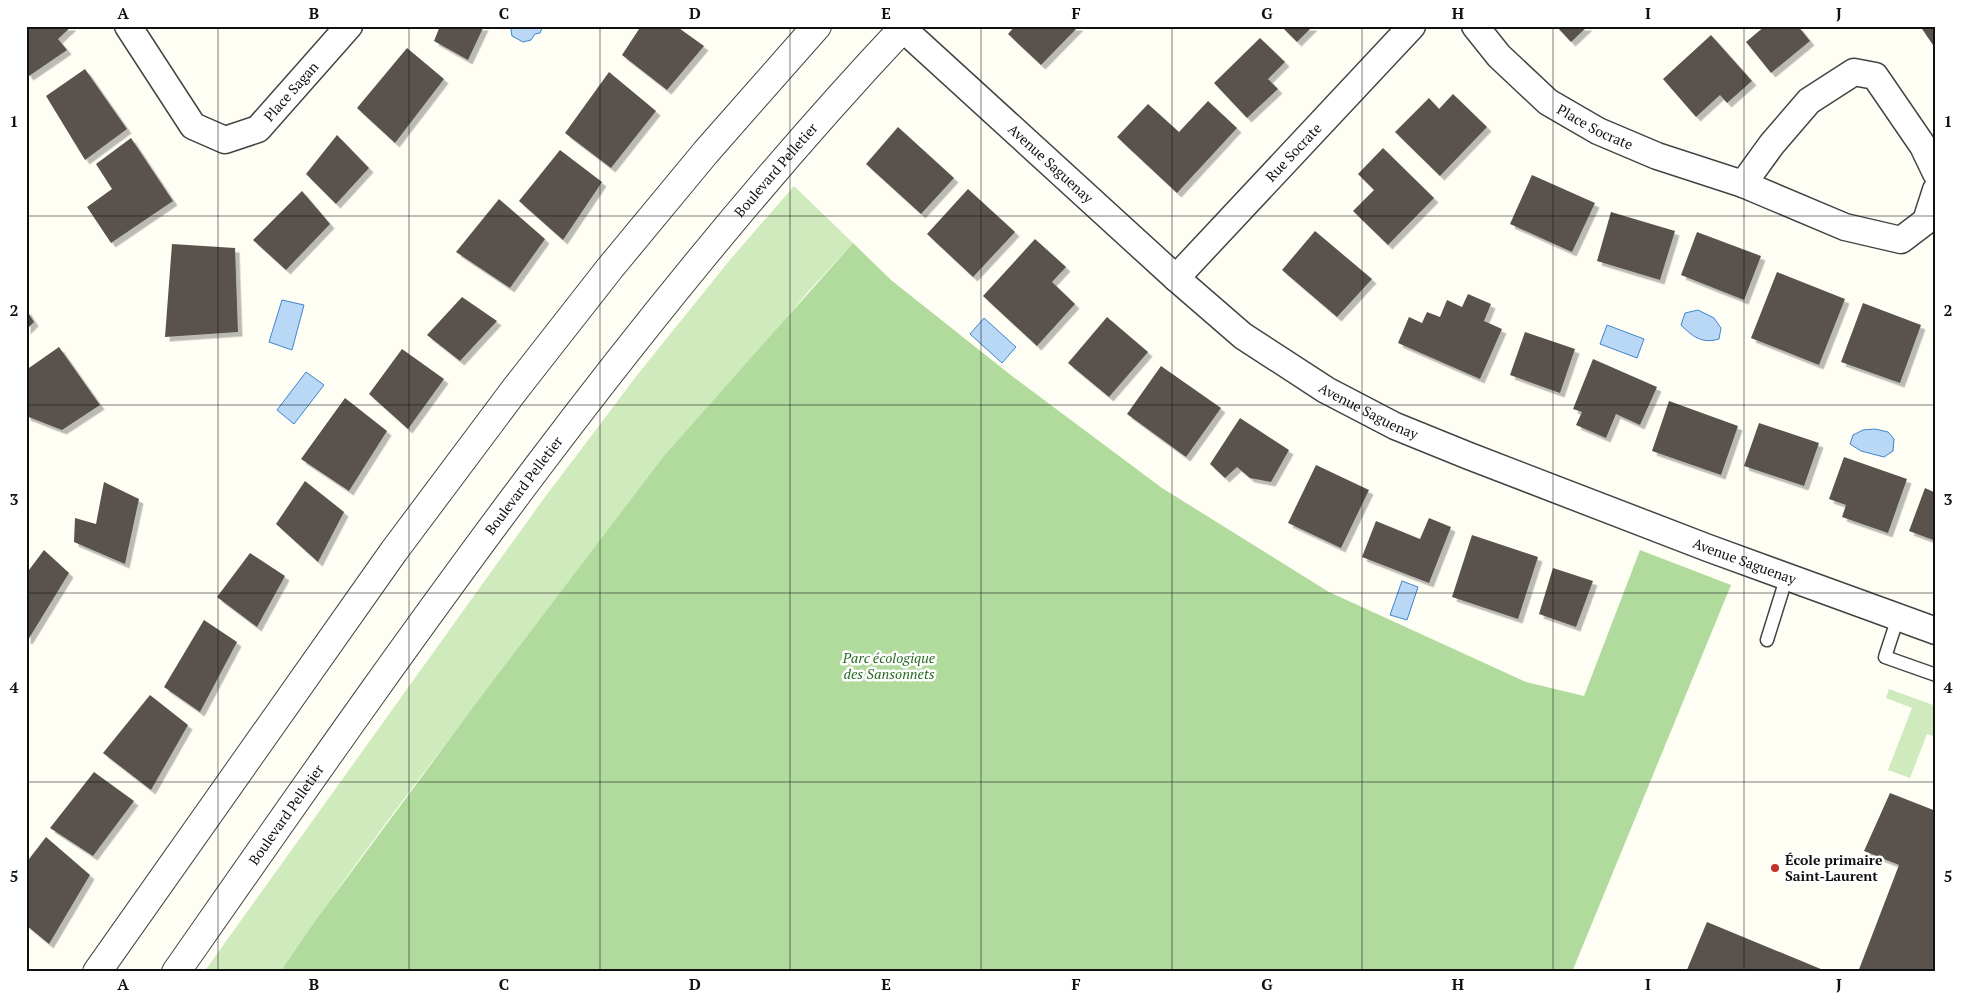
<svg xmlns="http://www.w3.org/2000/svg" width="1962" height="998" viewBox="0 0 1962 998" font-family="'PT Serif',serif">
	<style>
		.green { fill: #cfeabd }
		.forest { fill: #b1db9d }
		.water { fill: #b9d8f6; stroke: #4084cd }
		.building { fill: #5a534d; filter: url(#shadow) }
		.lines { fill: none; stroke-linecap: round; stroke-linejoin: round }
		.service-casing { stroke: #444; stroke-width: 15 }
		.minor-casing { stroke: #444; stroke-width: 29 }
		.tertiary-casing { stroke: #444; stroke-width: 30 }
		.service { stroke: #fff; stroke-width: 12 }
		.minor { stroke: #fff; stroke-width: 26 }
		.tertiary { stroke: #fff; stroke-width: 28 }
		.grid { fill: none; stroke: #111; stroke-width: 1; stroke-opacity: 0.55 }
		.poi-dot { fill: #c23328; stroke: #fff; stroke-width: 2 }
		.labels { text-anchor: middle; stroke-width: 5; stroke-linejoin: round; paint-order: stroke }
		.street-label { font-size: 14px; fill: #111; stroke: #fff }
		.park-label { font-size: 14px; font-style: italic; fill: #266a20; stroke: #fff }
		.poi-label { font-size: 14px; font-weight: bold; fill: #111; stroke: #fff; text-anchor: start }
		.neatline { fill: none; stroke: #111; stroke-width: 2 }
		.grid-label { font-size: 16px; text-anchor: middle; font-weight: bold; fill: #111 }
	</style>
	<defs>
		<filter id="shadow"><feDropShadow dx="4.5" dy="4.5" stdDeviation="0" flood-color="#0004"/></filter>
	</defs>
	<rect width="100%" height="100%" fill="#fffef5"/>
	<g class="green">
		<path d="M794 186 853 243 806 294C627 516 441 736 280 972H204L542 501 638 374 729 261Z"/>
		<path d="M1889 689 1936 706V737L1927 734 1910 778 1888 770 1912 708 1886 698Z"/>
	</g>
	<path class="forest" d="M853 243 891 280 1012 376 1162 488 1329 592 1526 682 1584 696 1640 550 1731 585 1572 972H280L315 921 480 698 664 456Z"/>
	<g class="water">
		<path d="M513 26H543L540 33 535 34 531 40 523 42 512 36 511 30Z"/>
		<path d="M282 300 304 305 292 350 269 342Z"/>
		<path d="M1698 310 1714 318 1721 328 1719 339C1702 344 1693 337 1681 325L1685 313Z"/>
		<path d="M984 318 1016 347 1002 363 970 334Z"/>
		<path d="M1607 325 1644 339 1637 358 1600 344Z"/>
		<path d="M306 372 324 385 294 424 277 410Z"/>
		<path d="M1875 429 1888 432 1894 439 1893 451 1884 457 1861 451 1850 444 1853 435 1863 430Z"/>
		<path d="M1402 581 1418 587 1407 620 1390 615Z"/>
	</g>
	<g class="building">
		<path d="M26 26H72L58 39 67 50 29 76 26 72Z"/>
		<path d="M440 26H484L468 60 434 41Z"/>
		<path d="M641 26H676L704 46 667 90 622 55Z"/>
		<path d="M1015 26H1079L1041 65 1008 34Z"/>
		<path d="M1281 26H1313L1297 42Z"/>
		<path d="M1556 26H1588L1571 42Z"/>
		<path d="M1765 26H1798L1810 41 1771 73 1746 42Z"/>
		<path d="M1920 26H1936V44L1933 45Z"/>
		<path d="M1711 35 1752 81 1727 103 1720 95 1696 117 1663 79Z"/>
		<path d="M1260 38 1285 62 1268 79 1278 89 1247 118 1214 83Z"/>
		<path d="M407 48 444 79 395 143 357 108Z"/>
		<path d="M85 69 127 129 85 160 46 96Z"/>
		<path d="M609 72 656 111 611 168 565 133Z"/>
		<path d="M1453 94 1487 127 1440 176 1395 132 1429 98 1439 109Z"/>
		<path d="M1208 101 1237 128 1177 193 1117 137 1148 104 1179 132Z"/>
		<path d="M898 127 954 178 921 214 866 164Z"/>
		<path d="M337 135 369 168 336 204 306 174Z"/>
		<path d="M131 138 173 201 111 243 87 207 112 189 96 164Z"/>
		<path d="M1383 148 1434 198 1388 245 1353 211 1374 190 1358 174Z"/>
		<path d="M560 150 602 182 563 240 519 201Z"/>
		<path d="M1532 175 1595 203 1572 252 1510 224Z"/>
		<path d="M968 189 1015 232 973 277 927 234Z"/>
		<path d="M302 191 330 224 286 270 253 240Z"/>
		<path d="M499 199 545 239 510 288 456 252Z"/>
		<path d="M1611 212 1675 231 1660 280 1597 261Z"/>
		<path d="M1315 231 1372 279 1337 317 1282 270Z"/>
		<path d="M1697 232 1761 256 1744 300 1681 275Z"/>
		<path d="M1035 239 1066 267 1052 282 1075 304 1037 346 983 296Z"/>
		<path d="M172 244 235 248 238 332 165 337Z"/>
		<path d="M1777 272 1845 299 1819 365 1751 338Z"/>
		<path d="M1468 294 1491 304 1484 321 1502 329 1480 379 1398 343 1409 317 1422 323 1427 312 1440 317 1447 300 1462 307Z"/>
		<path d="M462 297 497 321 460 361 427 335Z"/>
		<path d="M1863 303 1921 325 1900 383 1841 362Z"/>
		<path d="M26 309 34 322 26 330Z"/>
		<path d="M1107 317 1148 352 1109 397 1068 363Z"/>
		<path d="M1525 332 1575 349 1560 393 1510 375Z"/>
		<path d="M59 347 100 405 62 430 26 416V370Z"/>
		<path d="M402 349 444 379 408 429 369 394Z"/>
		<path d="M1593 359 1657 387 1640 425 1616 414 1606 438 1576 425 1582 412 1573 409Z"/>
		<path d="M1161 366 1221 408 1186 457 1127 414Z"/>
		<path d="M345 398 387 431 349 491 301 459Z"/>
		<path d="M1669 401 1738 426 1721 475 1652 451Z"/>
		<path d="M1240 418 1289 450 1271 482 1250 478 1237 467 1225 478 1210 464Z"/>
		<path d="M1759 423 1819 443 1804 486 1744 466Z"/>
		<path d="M1844 457 1907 479 1888 533 1842 517 1846 505 1829 499Z"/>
		<path d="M1316 465 1369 490 1341 548 1288 523Z"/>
		<path d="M305 481 344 512 318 562 276 524Z"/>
		<path d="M104 482 139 499 125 564 74 542 75 518 96 524Z"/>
		<path d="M1925 488 1936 493V541L1909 531Z"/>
		<path d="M1429 518 1451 527 1429 583 1362 557 1376 521 1420 539Z"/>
		<path d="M1472 535 1538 557 1518 619 1452 597Z"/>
		<path d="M44 550 69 573 28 640 26 639V574Z"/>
		<path d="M250 553 285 576 257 627 217 597Z"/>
		<path d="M1553 568 1593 581 1576 627 1539 614Z"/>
		<path d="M204 620 237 642 200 712 164 687Z"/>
		<path d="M150 695 188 725 151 790 103 753Z"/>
		<path d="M94 772 134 801 93 856 50 828Z"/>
		<path d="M1890 793 1936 811V972H1858L1899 865 1864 851Z"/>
		<path d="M46 837 90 875 49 944 26 925V863Z"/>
		<path d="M1707 922 1828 972H1686Z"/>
	</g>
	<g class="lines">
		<defs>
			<g id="service">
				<path d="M1898 617 1885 657 1936 675"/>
				<path d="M1767 640 1787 576"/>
			</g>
			<g id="minor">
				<path id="s1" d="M128 26 193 126 225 140 258 129 349 26"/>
				<path id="s2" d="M900 26 1176 278 1243 336 1326 390 1395 426 1469 456 1708 548 1936 631"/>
				<path id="s3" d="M1475 26 1499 56 1548 102 1598 131 1657 156 1743 184 1845 227 1901 240 1926 221 1936 190"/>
				<path d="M1743 184 1772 144 1809 101 1854 72 1875 76 1923 146 1936 173"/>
				<path id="s4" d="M1176 278 1412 26"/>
			</g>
			<g id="tertiary">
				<path d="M97 972 394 551 516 388 610 268 706 152 817 26"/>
				<path id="s5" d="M176 972C404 646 631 317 905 26"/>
			</g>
		</defs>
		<use href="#service" class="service-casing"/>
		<use href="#minor" class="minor-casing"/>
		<use href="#tertiary" class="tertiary-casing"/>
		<use href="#service" class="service"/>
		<use href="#minor" class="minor"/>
		<use href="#tertiary" class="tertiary"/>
	</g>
	<path class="grid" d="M218 26V972M409 26V972M600 26V972M790 26V972M981 26V972M1172 26V972M1362 26V972M1553 26V972M1744 26V972M26 216H1936M26 405H1936M26 593H1936M26 782H1936"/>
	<circle class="poi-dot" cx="1775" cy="868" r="5"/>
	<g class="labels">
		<g class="street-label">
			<text dy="5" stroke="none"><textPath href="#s1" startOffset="239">Place Sagan</textPath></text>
			<text dy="5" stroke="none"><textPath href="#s3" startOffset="159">Place Socrate</textPath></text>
			<text dy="5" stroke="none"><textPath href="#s4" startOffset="172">Rue Socrate</textPath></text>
			<text dy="5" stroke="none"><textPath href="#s2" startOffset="204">Avenue Saguenay</textPath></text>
			<text dy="5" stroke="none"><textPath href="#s5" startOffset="1002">Boulevard Pelletier</textPath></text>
			<text dy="5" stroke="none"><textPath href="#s2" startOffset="609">Avenue Saguenay</textPath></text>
			<text dy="5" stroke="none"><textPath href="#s5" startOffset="598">Boulevard Pelletier</textPath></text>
			<text dy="5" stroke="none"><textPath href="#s2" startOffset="1014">Avenue Saguenay</textPath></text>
			<text dy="5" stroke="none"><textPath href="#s5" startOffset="192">Boulevard Pelletier</textPath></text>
		</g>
		<g class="park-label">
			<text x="889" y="663">Parc écologique<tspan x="889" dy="16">des Sansonnets</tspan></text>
		</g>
		<g class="poi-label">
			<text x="1785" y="865">École primaire<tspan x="1785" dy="16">Saint-Laurent</tspan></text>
		</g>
	</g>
	<rect width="1962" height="998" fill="none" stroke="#ffffff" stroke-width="55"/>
	<rect x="28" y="28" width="1906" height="942" class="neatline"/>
	<g class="grid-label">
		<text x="123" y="19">A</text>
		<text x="314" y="19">B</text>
		<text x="504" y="19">C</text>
		<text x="695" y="19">D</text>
		<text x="886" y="19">E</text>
		<text x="1076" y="19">F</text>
		<text x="1267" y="19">G</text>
		<text x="1458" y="19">H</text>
		<text x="1648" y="19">I</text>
		<text x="1839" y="19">J</text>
		<text x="14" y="127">1</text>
		<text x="1948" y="127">1</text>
		<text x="14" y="316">2</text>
		<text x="1948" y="316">2</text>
		<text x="14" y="505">3</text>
		<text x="1948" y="505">3</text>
		<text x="14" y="693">4</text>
		<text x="1948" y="693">4</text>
		<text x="14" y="882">5</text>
		<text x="1948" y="882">5</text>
		<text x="123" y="990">A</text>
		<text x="314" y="990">B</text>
		<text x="504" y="990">C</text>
		<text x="695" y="990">D</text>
		<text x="886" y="990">E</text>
		<text x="1076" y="990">F</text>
		<text x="1267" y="990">G</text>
		<text x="1458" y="990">H</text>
		<text x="1648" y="990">I</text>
		<text x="1839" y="990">J</text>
	</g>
</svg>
